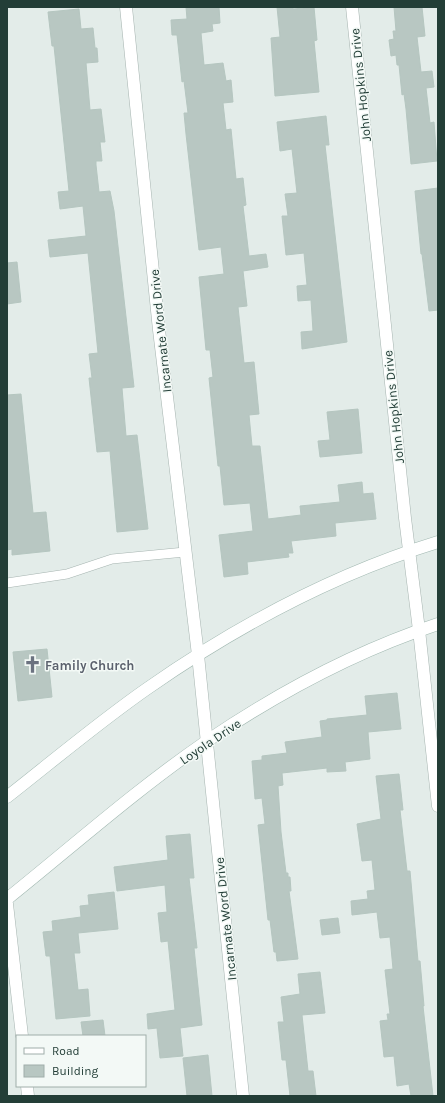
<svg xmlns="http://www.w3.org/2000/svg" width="445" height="1103" viewBox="0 0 445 1103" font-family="Karla,sans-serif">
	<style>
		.building { fill: #b8c7c2; stroke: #b5c6c0 }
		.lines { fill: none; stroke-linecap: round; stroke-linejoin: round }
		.service-casing { stroke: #a6b4b0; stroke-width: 10 }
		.minor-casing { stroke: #a6b4b0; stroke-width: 13 }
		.secondary-casing { stroke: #a1b8b1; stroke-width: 13 }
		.service { stroke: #fff; stroke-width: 9 }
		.minor { stroke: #fff; stroke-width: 12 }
		.secondary { stroke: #fff; stroke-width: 12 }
		.labels { text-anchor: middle; stroke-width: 3; stroke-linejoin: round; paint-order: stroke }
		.street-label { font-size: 13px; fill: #233e37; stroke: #f3f9f6 }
		.worship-label { font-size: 13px; font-weight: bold; fill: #5b616d; stroke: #f3f9f6; text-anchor: start }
	</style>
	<rect width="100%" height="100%" fill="#e3ece9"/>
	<g class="building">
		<path d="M186 7H219L220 23 212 24 213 31 201 33 204 65 223 63 226 81 231 80 233 102 223 103 226 130 231 129 236 179 243 178 246 205 243 206 249 256 266 254 268 267 243 271 247 306 238 307 244 363 254 362 259 414 249 415 252 446H260L268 519 301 515 300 506 340 502 338 485 362 482 363 494 373 493 376 519 335 523 336 536 291 541 293 553H288L289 557 247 562 248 574 224 577 219 535 253 531 250 503 224 505 220 466H218L209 378 213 377 210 350H206L199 277 224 274 221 247 199 250 186 134 184 113H188L184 81 182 82 177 35H172L171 20 187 19Z"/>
		<path d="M277 7H293V9L314 7 317 40 314 41 319 92 275 96 271 38 280 37Z"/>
		<path d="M394 7H422L425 36 417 37 421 72 432 71 434 87 426 88 430 123 434 122 437 161 411 164 406 109 404 94 402 95 399 65H397L396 55 391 56 389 40 394 39 393 31H396Z"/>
		<path d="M79 9 81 29 93 28 95 48H97L98 62 86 63 90 110 101 109 105 142H100L102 161H96V165L99 192 110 191 114 211 134 387 122 388 126 436 137 435 148 529 117 532 110 451 97 452 89 378H92L89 354 98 353 88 253 50 257 48 240 86 236 83 206 60 209 58 192 69 191 54 46H52L48 12Z"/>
		<path d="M326 116 329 145H325L347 342 302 349 301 332 313 331 311 300 298 301 297 286 307 285 304 253 286 255 282 216H288L285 194 297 193 292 149 280 151 277 122Z"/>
		<path d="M438 188V310L429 311 422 254H421L415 191Z"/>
		<path d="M17 262 21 302 7 304V263Z"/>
		<path d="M21 394 33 513 46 512 50 551 12 555V549L7 550V395Z"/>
		<path d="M358 409 362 453 320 457 318 441 330 440 327 412Z"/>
		<path d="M47 649 52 697 18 701 13 652Z"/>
		<path d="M397 693 401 729 368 732 370 759 345 762 346 771 327 772V768L282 773 283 785 278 786 281 832 286 873H288V877H290L291 891H289L298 959 277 961 276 952H274L270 920H268L258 825 265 824 262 798 255 799 252 761 262 760V756L287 753 285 742 322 737 320 721 327 720V719L367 715 365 696Z"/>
		<path d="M399 774 403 810H400L407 871H410L418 961H420L424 1006H423L433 1096H411L409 1084 397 1086 394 1056 384 1057 380 1021 388 1020 387 1014H390L385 970 393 969 390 937 380 938 377 912 352 915 351 901 368 899 367 891 375 890 372 860 362 861 357 824 381 819 376 776Z"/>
		<path d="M190 834 194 878H189L197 948H194L202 1025 180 1028 183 1056 160 1058 157 1028 148 1029 147 1014 175 1010 168 941 161 942 158 913 167 912 165 885 117 891 114 867 168 860 166 836Z"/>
		<path d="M114 892 118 929 78 933 80 953H74L78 990 88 989 90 1016 56 1019 50 956H46L43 932 53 931 52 921 81 917 80 906 89 905 88 895Z"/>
		<path d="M338 918 340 933 322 935 320 920Z"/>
		<path d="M320 972 325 1013 302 1015 308 1071H313L316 1096H290L286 1060H282L278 1022H284L281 997 300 994 298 974Z"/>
		<path d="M103 1020 105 1036H83L81 1022Z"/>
		<path d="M208 1055 212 1096H187L183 1058Z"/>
	</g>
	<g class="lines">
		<defs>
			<path id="service" d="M7 583 67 574 112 559 185 552"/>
			<g id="minor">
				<path d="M126 7 159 330 198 655 243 1096"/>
				<path d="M352 7 405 518 419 630 438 806"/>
				<path d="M7 904 22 1036"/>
				<path d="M27 1086 28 1096"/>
			</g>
			<g id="secondary">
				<path d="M7 797C53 761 99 722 148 688 237 626 334 574 438 542"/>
				<path d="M7 899C73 846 137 789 207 741 278 693 356 651 438 624"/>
			</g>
		</defs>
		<use href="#service" class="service-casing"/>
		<use href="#minor" class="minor-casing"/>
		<use href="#secondary" class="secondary-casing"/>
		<use href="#service" class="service"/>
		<use href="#minor" class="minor"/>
		<use href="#secondary" class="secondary"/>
	</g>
	<defs>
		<symbol id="church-bare" viewBox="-9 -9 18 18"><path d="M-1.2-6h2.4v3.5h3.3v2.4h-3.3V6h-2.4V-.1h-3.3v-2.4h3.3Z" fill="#6b7280" stroke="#f3f9f6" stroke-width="2.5" paint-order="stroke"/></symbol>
	</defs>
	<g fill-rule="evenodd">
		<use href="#church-bare" x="20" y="652" width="25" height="25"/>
	</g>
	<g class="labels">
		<g class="street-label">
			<text transform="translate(360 85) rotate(-96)" y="5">John Hopkins Drive</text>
			<text transform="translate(160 331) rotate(-96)" y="5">Incarnate Word Drive</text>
			<text transform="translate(393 407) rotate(-96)" y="5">John Hopkins Drive</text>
			<text transform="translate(210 741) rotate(-34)" y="5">Loyola Drive</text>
			<text transform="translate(225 919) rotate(-96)" y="5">Incarnate Word Drive</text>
		</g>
		<g class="worship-label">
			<text x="45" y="670">Family Church</text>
		</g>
	</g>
	<rect width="445" height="1103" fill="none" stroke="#233e37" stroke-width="16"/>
	<rect x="16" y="1035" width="130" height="52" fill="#f3f9f6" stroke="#a0aeaa"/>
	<rect x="24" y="1048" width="20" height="6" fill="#ffffff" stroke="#a0aeaa"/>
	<text x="52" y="1055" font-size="12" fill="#233e37">Road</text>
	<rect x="24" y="1065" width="20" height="12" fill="#b8c7c2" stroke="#a0aeaa"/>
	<text x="52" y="1075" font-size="12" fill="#233e37">Building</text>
</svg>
